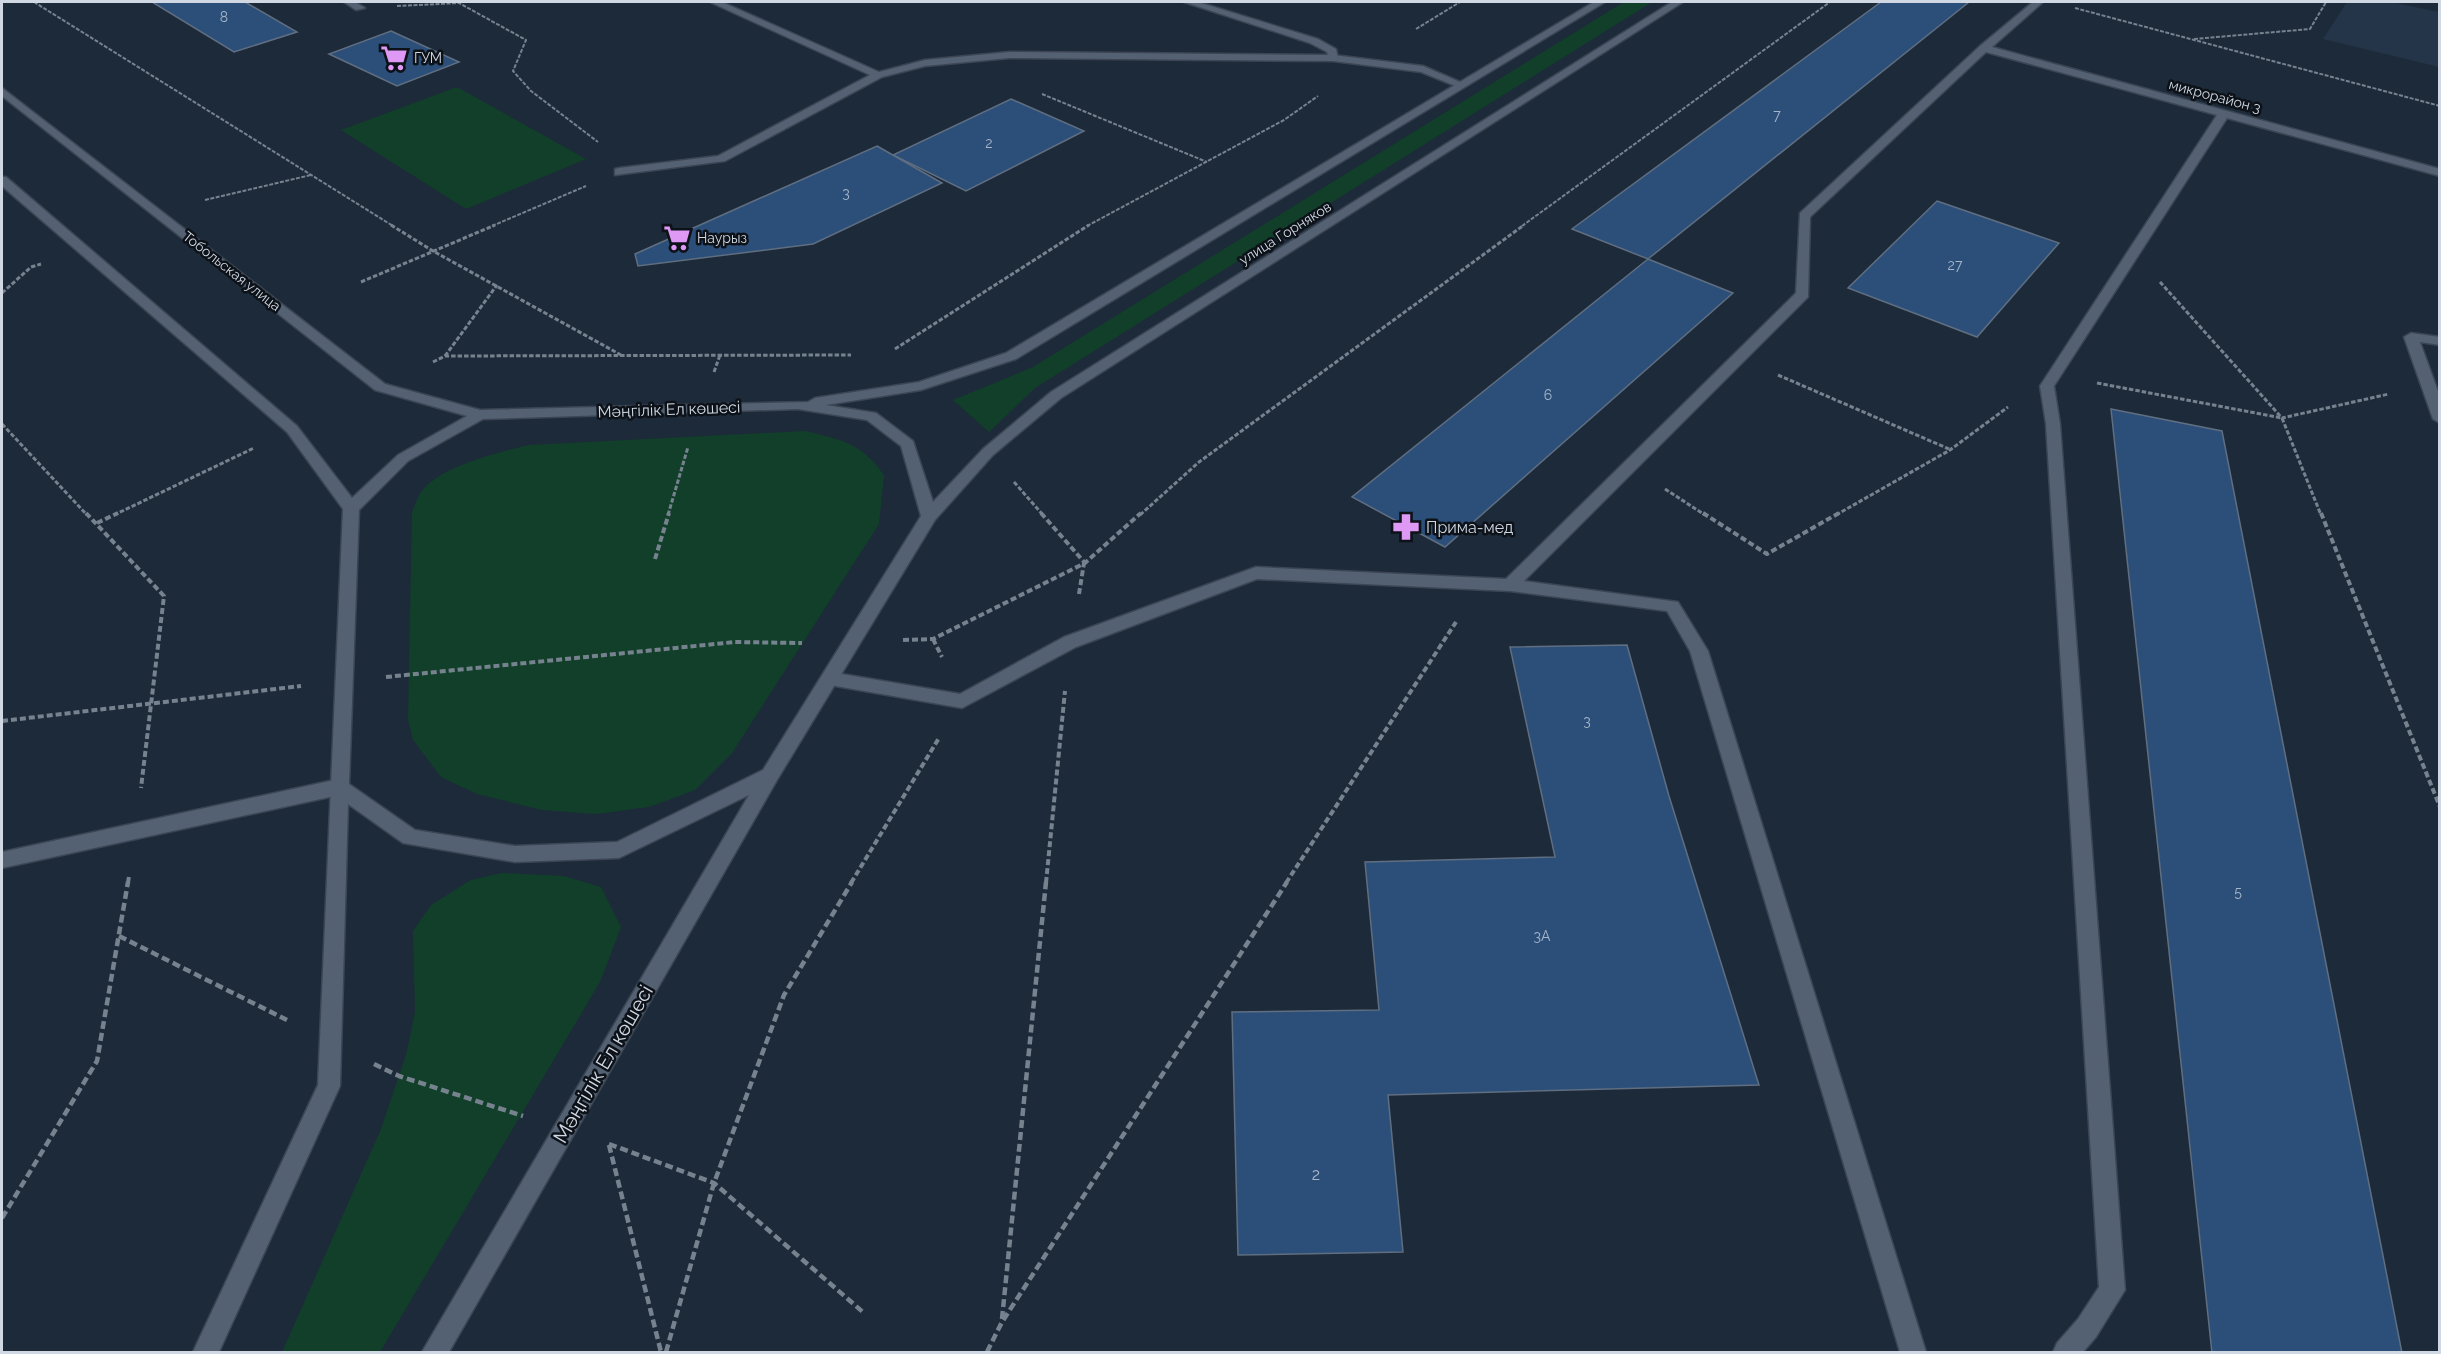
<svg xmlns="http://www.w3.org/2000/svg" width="2441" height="1354" viewBox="0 0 2441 1354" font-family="Raleway,sans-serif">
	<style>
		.built { fill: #243549 }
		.green { fill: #113f2a }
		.building { fill: #2c4f7a; stroke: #5f6e80; stroke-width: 1.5 }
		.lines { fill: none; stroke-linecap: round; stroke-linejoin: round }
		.service-casing { stroke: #3b4553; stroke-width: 3 }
		.minor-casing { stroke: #3b4553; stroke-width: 3 }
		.tertiary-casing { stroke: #3b4553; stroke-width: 3 }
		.path-far3 { stroke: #77828f; stroke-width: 2; stroke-dasharray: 4 1.5; stroke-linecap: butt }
		.path-far2 { stroke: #77828f; stroke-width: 3; stroke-dasharray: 4.5 2; stroke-linecap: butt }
		.path-far1 { stroke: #77828f; stroke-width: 4; stroke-dasharray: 6 3; stroke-linecap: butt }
		.path { stroke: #77828f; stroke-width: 4.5; stroke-dasharray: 8 4; stroke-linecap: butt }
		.service { fill: #536173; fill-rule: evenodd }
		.minor { fill: #536173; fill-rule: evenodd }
		.tertiary { fill: #536173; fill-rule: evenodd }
		.labels { text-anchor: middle; stroke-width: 5; stroke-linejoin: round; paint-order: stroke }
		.number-label { font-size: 14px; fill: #a7b6c9 }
		.far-poi-label { font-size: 14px; fill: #d0d8e3; stroke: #0d1219; text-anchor: start }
		.far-street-label { font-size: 14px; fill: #d0d8e3; stroke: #0d1219 }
		.street-label { font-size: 16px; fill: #d0d8e3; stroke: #0d1219 }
		.poi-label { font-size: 16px; fill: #d0d8e3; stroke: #0d1219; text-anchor: start }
		.near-number-label { font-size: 16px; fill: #a7b6c9 }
		.near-street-label { font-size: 20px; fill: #d0d8e3; stroke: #0d1219 }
	</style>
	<rect width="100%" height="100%" fill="#1d2a39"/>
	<path class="built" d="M2347 2H2391L2439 12V67L2323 39Z"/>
	<g class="green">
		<path d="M1624 2H1652L1035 388 989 432 953 400 1033 367Z"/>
		<path d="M457 87 586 159 466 209 341 130Z"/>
		<path d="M806 431C844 441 860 442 884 475L879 524 732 753 695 790 649 807 596 814 542 810 477 794 441 777 413 740 408 720 412 512C415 505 418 496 422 491 440 466 500 452 529 445Z"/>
		<path d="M502 873 564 876 601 887 621 927 600 982 380 1352H282L381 1129 406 1055 415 1012 413 931 431 905 471 880Z"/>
	</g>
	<g class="building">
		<path d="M152 2H245L297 32 234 52Z"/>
		<path d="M1881 2H1969L1648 259 1572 229Z"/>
		<path d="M391 31 459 62 397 86 329 54Z"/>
		<path d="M1011 99 1084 131 966 191 893 155Z"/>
		<path d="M877 146 942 183 813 244 638 266 635 254Z"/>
		<path d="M1937 201 2059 243 1977 337 1848 288Z"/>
		<path d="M1648 259 1733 293 1445 547 1352 497Z"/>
		<path d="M2111 409 2222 431 2402 1353H2212Z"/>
		<path d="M1627 645 1669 796 1759 1085 1388 1095 1403 1252 1238 1255 1232 1012 1379 1010 1365 862 1555 857 1510 647Z"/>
	</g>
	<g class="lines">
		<defs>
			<g id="service">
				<path d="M344 2H355L365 8 356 10Z"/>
				<path d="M710 2H722L879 72 925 60 1009 52 1333 55 1423 66 1467 85 1458 87 1421 72 1333 61 1009 58 925 66 882 77 725 161 615 175V169L619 168 718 156 870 75Z"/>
				<path d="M2033 2H2043L1992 47 2440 169V176L2227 118 2054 386 2060 424 2125 1290 2096 1337 2083 1352H2053L2057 1343 2078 1319 2099 1287 2046 424 2040 386 2217 115 1986 52 1810 217 1808 297 1524 581 1678 602 1708 651 1926 1352H1900L1690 651 1667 611 1510 591 1257 579 1076 647 962 708 824 684 821 679 824 674 830 672 960 694 1064 637 1256 567 1506 579 1796 293 1800 213 1980 46Z"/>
				<path d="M339 779 346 782 349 787 346 792 339 795 2 868V852Z"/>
			</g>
			<g id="minor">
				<path d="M1184 2H1198L1318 39 1336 49 1338 58 1329 60 1327 52 1310 43Z"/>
				<path d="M2411 333 2440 337V345L2420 342 2440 397V423L2433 419 2404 337Z"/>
			</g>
			<path id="tertiary" d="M1594 2H1605L1016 359 921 390 826 405 876 413 913 441 933 502 983 449 1051 392 1672 2H1683L1061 398 993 455 935 520 777 780 449 1352H422L749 795 619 858 515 862 403 843 348 804 340 1086 219 1352H193L318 1085 343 509 287 432 2 186V177H6L297 426 352 498 398 455 467 416 375 390 2 96V88L385 384 480 410 808 402 815 398 919 382 1006 353ZM798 409 867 420 901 446 921 516 763 770 617 842 515 846 415 830 349 784 359 510 408 461 483 419Z"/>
		</defs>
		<use href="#service" class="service-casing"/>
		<use href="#minor" class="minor-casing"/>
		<use href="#tertiary" class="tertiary-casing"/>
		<g class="path-far3">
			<path d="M34 2 393 226"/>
			<path d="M397 6 459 3 526 40 513 71 531 91 598 142"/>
			<path d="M2075 8 2440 106"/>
			<path d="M1416 29 1460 2"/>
			<path d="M2194 39 2310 29 2326 2"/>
			<path d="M1042 94 1207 162"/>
			<path d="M205 200 311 175"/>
			<path d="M492 226 586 186"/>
			<path d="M1087 226 1284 120 1318 96"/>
			<path d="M1522 226 1830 2"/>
		</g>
		<g class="path-far2">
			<path d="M391 225 433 251 621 355"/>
			<path d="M361 282 495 225"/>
			<path d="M2160 282 2282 418 2389 394"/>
			<path d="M2 293 31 267 41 264"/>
			<path d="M895 349 1089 225"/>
			<path d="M445 356 497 285"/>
			<path d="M433 362 445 356 851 355"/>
			<path d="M714 372 720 355"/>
			<path d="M1778 375 1949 449"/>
			<path d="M2097 383 2282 418 2321 515"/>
			<path d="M2 424 87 515"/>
			<path d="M1014 482 1043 515"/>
			<path d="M1665 489 1705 515"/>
			<path d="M114 515 254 448"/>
			<path d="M668 515 688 447"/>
			<path d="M1140 515 1199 462 1524 225"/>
			<path d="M1836 515 1950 450 2008 407"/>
		</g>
		<g class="path-far1">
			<path d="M86 513 164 596 141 788"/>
			<path d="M1041 513 1085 563"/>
			<path d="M1703 513 1767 554 1839 513"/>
			<path d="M2321 513 2440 807"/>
			<path d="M97 523 118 513"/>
			<path d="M655 559 669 513"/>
			<path d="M1079 594 1084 563"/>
			<path d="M933 639 942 657"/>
			<path d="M903 640 933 639 1085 563 1141 513"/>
			<path d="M386 677 735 642 802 643"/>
			<path d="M2 721 301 686"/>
			<path d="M128 883 129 876"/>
			<path d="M851 883 939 738"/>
			<path d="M1046 883 1065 691"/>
			<path d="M1286 883 1456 622"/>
		</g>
		<g class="path">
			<path d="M119 936 287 1020"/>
			<path d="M374 1064 399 1076 523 1116"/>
			<path d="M609 1144 714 1183 864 1313"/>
			<path d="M609 1145 661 1352"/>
			<path d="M2 1218 97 1061 128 882"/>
			<path d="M1002 1319 1046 882"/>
			<path d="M666 1352 714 1183 784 995 852 882"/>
			<path d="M987 1352 1002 1322 1287 882"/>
		</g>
		<use href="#service" class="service"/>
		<use href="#minor" class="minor"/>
		<use href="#tertiary" class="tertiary"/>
	</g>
	<defs>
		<symbol id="supermarket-bare" viewBox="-9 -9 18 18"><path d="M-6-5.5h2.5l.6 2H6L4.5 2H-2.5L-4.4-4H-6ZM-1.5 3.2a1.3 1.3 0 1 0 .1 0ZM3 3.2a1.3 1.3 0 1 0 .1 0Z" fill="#dd99f3" stroke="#0d1219" stroke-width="2.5" paint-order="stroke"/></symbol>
		<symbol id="pharmacy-bare" viewBox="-9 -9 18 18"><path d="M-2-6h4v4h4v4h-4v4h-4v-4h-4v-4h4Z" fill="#dd99f3" stroke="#0d1219" stroke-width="2.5" paint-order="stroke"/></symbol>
	</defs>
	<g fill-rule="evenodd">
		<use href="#supermarket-bare" x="375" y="39" width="38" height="38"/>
		<use href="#supermarket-bare" x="658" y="219" width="38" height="38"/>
		<use href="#pharmacy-bare" x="1387" y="508" width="38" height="38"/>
	</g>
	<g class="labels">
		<g class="number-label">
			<text x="224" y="22">8</text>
			<text x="1777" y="120">7</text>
			<text x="989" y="148">2</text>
			<text x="846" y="198">3</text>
			<text x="1955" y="270">27</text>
			<text x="1548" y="400">6</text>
			<text x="1587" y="726">3</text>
			<text x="2238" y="897">5</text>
			<text x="1542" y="941">3А</text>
		</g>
		<g class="far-poi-label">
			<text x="414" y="63">ГУМ</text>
			<text x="697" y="243">Наурыз</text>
		</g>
		<g class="far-street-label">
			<text transform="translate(2215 96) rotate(15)" y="5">микрорайон 3</text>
			<text transform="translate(1285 233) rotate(-32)" y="5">улица Горняков</text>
			<text transform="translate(232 271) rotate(38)" y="5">Тобольская улица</text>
		</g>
		<g class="street-label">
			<text transform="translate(669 409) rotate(-2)" y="6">Мәңгілік Ел көшесі</text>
		</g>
		<g class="poi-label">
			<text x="1426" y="533">Прима-мед</text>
		</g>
		<g class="near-number-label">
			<text x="1316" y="1180">2</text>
		</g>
		<g class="near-street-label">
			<text transform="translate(603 1064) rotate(-60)" y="7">Мәңгілік Ел көшесі</text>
		</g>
	</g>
	<rect width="2441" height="1354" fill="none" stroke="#d0d8e3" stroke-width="6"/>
</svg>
